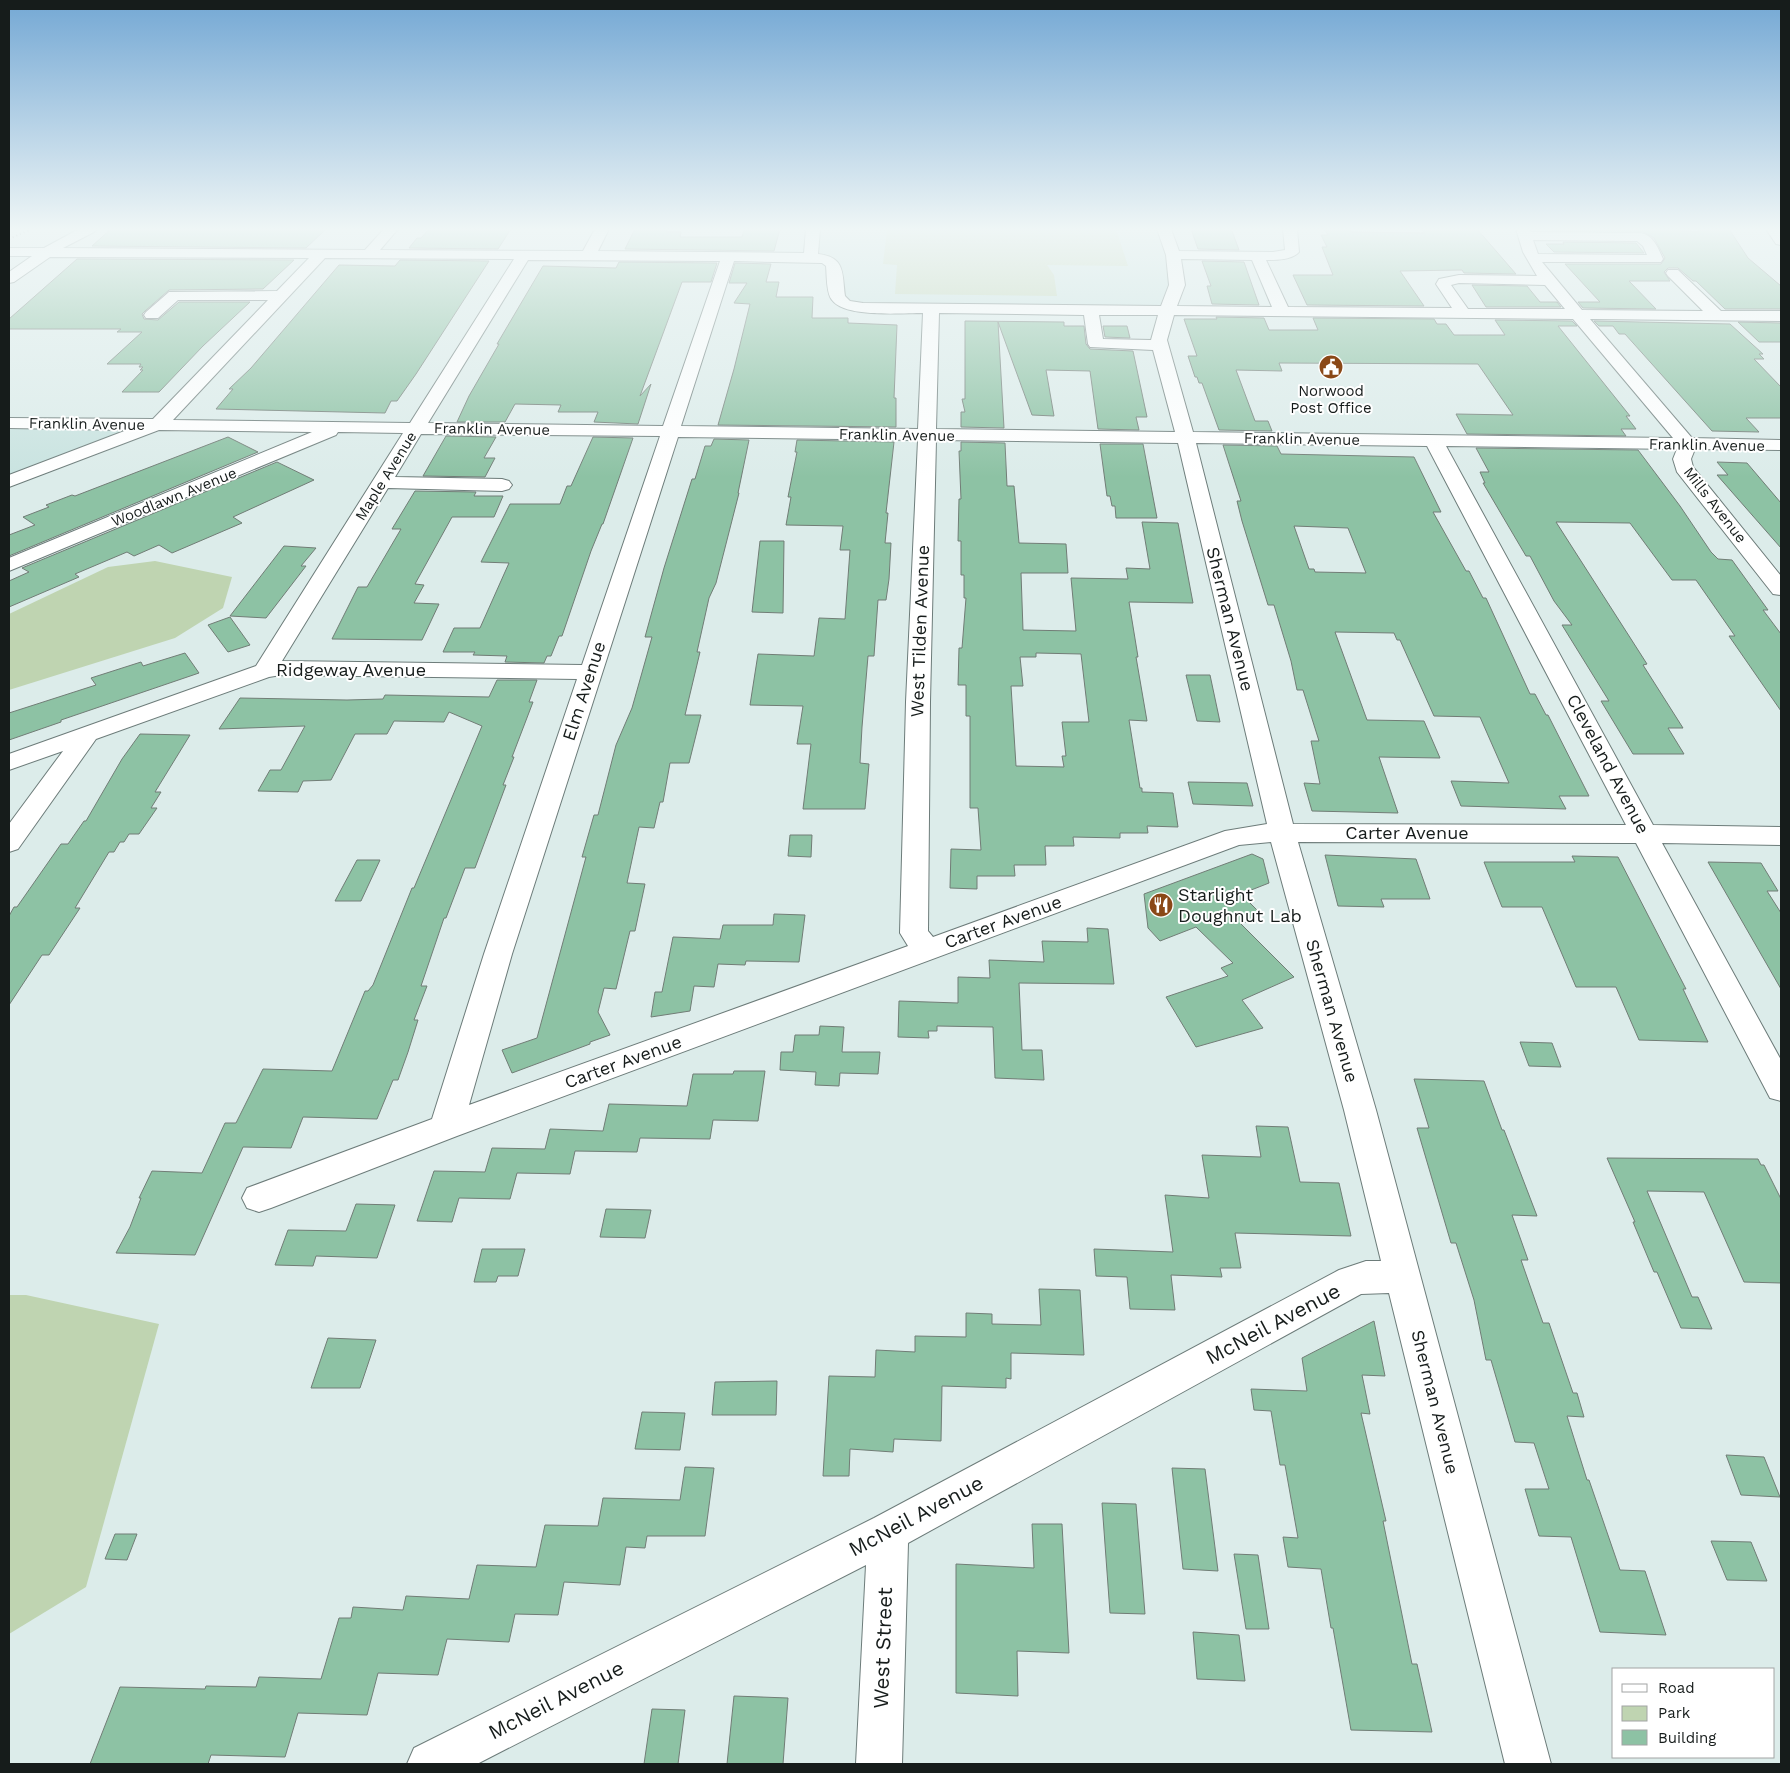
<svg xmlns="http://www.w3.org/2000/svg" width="1790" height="1773" viewBox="0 0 1790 1773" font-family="'Work Sans',sans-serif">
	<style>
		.built { fill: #c9e3e0 }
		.green { fill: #bfd4b1 }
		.building { fill: #8dc2a4; stroke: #717d76; fill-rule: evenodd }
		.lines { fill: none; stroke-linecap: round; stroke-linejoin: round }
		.minor-casing { stroke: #6d7c7a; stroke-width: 2 }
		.minor { fill: #fff; fill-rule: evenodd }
		.rail { stroke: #474f4e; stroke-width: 2; stroke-dasharray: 1 3; stroke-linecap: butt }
		.labels { text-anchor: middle; stroke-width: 4; stroke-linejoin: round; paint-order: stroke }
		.far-poi-label { font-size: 15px; fill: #161c1b; stroke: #fff }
		.far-street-label { font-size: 15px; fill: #161c1b; stroke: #fff }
		.street-label { font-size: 18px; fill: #161c1b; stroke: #fff }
		.poi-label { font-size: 18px; fill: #161c1b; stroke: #fff; text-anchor: start }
		.near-street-label { font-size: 21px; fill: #161c1b; stroke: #fff }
	</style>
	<rect width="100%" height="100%" fill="#dcecea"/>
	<g class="built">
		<path d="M813 229H1164L1173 255 1167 311 845 304 833 264 811 257Z"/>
		<path d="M9 428 146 430 9 486Z"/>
	</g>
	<g class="green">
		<path d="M887 229H1116L1128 266 1047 265 1054 275 1057 296 895 294 897 265 883 264Z"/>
		<path d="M155 561 232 577 223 608 175 638 9 690V614L108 567Z"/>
		<path d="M9 1295H26L159 1324 86 1587 9 1634Z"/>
	</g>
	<g class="building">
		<path d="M111 229H274L325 230 306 248 92 246Z"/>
		<path d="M476 229H511L498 249 409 248 417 238H421L428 230H475Z"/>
		<path d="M635 229H668L666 232H681L680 237H742L744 229H780L774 251 625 249Z"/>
		<path d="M1191 229H1227L1232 231 1239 250 1198 249Z"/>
		<path d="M1324 229H1349L1351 232 1425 233 1421 229H1477L1516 274 1464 273 1462 270 1400 271 1424 306 1307 305 1293 275H1333L1322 247H1327L1321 235H1328Z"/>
		<path d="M1551 229H1663L1699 232 1698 229H1729L1748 258 1781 286V309H1725L1696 281H1693L1678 268H1668L1664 272 1670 281H1629L1656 309 1583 308 1578 302H1600L1565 264H1661L1665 258 1654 238 1642 231 1552 230Z"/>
		<path d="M1563 242 1636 243 1644 253 1554 252 1546 244H1564Z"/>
		<path d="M77 259 294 260 263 289 169 290 145 311 142 314 144 319 158 320 179 302H250L203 346 159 392H122L143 370H140L143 367H139L141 364H107L142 332H117L121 329H9V319Z"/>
		<path d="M400 260 489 261 416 374 397 401H391L385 413 216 409 233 389H229L251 368 339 265 395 266Z"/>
		<path d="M1202 261 1244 262 1259 305 1212 304 1207 286H1211Z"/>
		<path d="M619 262 717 263 711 282H682L640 396 651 384 638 424 594 422 598 412H558L561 405 515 404 505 422H457L469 396 499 344H497L543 266 616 268Z"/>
		<path d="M735 263 771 264 766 282H779L776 297H813L812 318H848V323L897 325 894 398H896V427L718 425 734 369 750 304 734 303 747 283H729Z"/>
		<path d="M1472 285 1527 286 1540 302H1557L1561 307H1486Z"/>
		<path d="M1216 317 1264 318 1269 330H1318L1313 318 1434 319 1437 324H1446L1454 335H1505L1495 320 1572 321 1577 326H1558L1630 416H1626L1636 429H1621L1626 436 1467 434 1456 414 1513 415 1478 364 1279 363 1282 371 1236 370 1255 421H1268L1272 431 1219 430 1202 383H1199L1197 377H1195L1188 356H1197L1184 319H1217Z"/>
		<path d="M965 321 1064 322V326H1084L1086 344 1090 349 1133 351 1147 417H1136L1139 430 1098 429 1090 371 1046 370 1054 416 1032 415 998 322 1004 428 961 427V412H965L962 399H965Z"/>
		<path d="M1594 321 1730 324 1763 354H1759L1764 359H1754L1781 387V418H1746L1759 432 1712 431 1625 334H1619L1613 326H1599Z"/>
		<path d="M1738 322 1781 323V342H1759Z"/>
		<path d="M1103 326H1127L1130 338 1105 337Z"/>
		<path d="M446 436 496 437 484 458H495L485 477 423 476Z"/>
		<path d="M228 437 258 452 9 556V535L35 525 23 517 49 507 46 505 72 495 75 496Z"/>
		<path d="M593 437 633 438 603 524H602L591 551 562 636H559L551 656H547L544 663 505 662 507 656 473 655 475 652H443L454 628H480L509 563 481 562 510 504H560L567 486H571Z"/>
		<path d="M714 439 749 440 738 493H739L716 583 709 598 697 652H700L685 715H701L689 763H670L663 802H660L654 828 639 827 627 883 645 884 635 931H630L616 989 604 988 598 1012 610 1035 590 1042V1044L512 1073 502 1050 537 1038 586 857H582L594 815H598L616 745 632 708 652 637H645L664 568 692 479H695L705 446H711Z"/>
		<path d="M797 440 894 442 886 513H888L885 543H891L889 579 886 600H878L874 656H868L862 727 860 763 869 764 865 809H803L811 744H797L803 706 750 705 758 654 814 656 819 618 845 619 850 550H840L843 526 786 525 791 497H788L797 452H795Z"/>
		<path d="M961 442 1005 443 1007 486H1014L1019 543 1066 544 1068 573H1021L1023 630 1076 631 1071 578 1128 579 1126 568 1150 569 1142 522 1178 523 1193 603 1129 602 1138 657H1136L1147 721 1129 720 1140 788H1142V792L1173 793 1178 827 1147 826 1148 833H1120V838L1073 837 1074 846H1045L1046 865H1014L1015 876H977V889L950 888 951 849 981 850 978 808H970V716H966V685H958L959 648H962L966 598H964V575H961V541H958L959 499H961L959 451H961ZM1036 653 1081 654 1089 722H1062L1066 756H1062L1064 767 1016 766 1011 686H1023L1020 657H1036Z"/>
		<path d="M1100 444H1143L1157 518H1116L1115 506H1112L1110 496H1107Z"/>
		<path d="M1223 445 1277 446 1281 454 1414 457 1441 512H1433L1466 571H1469L1483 598H1486L1530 694H1535L1546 715H1548L1589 796H1559L1566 809 1461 806 1451 781 1509 783 1480 717 1434 716 1400 640H1397L1394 633 1335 632 1367 720 1424 721 1440 758 1379 757 1398 813 1312 811 1304 783 1320 784 1311 741H1319L1303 690H1297L1291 661 1274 605H1268L1242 521 1237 501H1241ZM1294 526 1348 528 1366 573 1315 572 1314 569H1309Z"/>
		<path d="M1476 448 1638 450 1680 506 1711 552 1718 559 1732 560 1768 610H1763L1781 634V711L1729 636H1735L1696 580H1672L1630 523 1556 522 1647 664 1643 665 1683 728H1668L1684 754H1633L1601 701H1609L1562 625H1572L1554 601 1530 556H1526L1483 483H1485L1480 472H1489Z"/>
		<path d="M277 462 314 480 233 517 242 523 172 553 159 545 134 556 127 552 75 574 79 577 9 607V581L29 572 22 568Z"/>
		<path d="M1717 462 1747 463 1781 503V548L1717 475H1728Z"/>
		<path d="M415 491 476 492 474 496H503L494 517H452L415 584 424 585 414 603 439 604 422 640 332 639 358 587H367L401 529H392Z"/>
		<path d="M760 541H784L783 613 752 612Z"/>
		<path d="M284 546 316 548 301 566H306L266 618 230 616Z"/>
		<path d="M230 617 250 645 228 652 208 625Z"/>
		<path d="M185 653 199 673 61 720V722L9 740V713L96 685 91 678 141 662 143 666Z"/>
		<path d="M1186 675H1210L1220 722 1197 721Z"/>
		<path d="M497 680H537L529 702H533L512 757H514L503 785H506L475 868H465L446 918H444L421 986H427L414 1020H418L408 1052 398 1080H393L377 1119 303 1117 291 1148 243 1147 195 1255 116 1253 130 1227 141 1198H139L152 1171 202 1173 225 1123H236L263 1069 332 1071 365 991H368L373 985 412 888H414L482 726 449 712 444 722 394 721 387 734H355L331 780 303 781 298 792 258 791 270 770H281L305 726 219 729 240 698 347 700 383 699 385 695 489 697Z"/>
		<path d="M140 734 190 735 155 792H161L151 808H157L139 834H129L124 842H120L114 852H109L75 908H80L49 955H42L9 1005V916L14 907H17L61 844H68L84 821H86L122 759Z"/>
		<path d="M1188 782 1247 783 1253 806 1193 804Z"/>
		<path d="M790 835H812L811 857 788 856Z"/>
		<path d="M1252 854 1263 859 1269 883 1241 894 1262 915 1241 924 1294 977 1242 1000 1263 1028 1196 1047 1166 997 1228 976 1221 968 1233 963 1196 927 1160 941 1148 928 1144 894Z"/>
		<path d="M1325 855 1416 859 1430 899H1381L1384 907 1338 906Z"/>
		<path d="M1572 856 1618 857 1686 989H1683L1708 1042 1639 1040 1616 987H1576L1542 907H1502L1484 862H1575Z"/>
		<path d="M357 860H380L361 901H335Z"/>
		<path d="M1708 862 1761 863 1778 891H1767L1781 913V989Z"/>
		<path d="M774 914 805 915 799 962 746 961 745 965 718 964 714 987 694 986 690 1011 651 1017 655 992H662L673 937 720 939 723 925H773Z"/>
		<path d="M1087 928 1108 929 1114 984 1019 983 1022 1050H1042L1044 1080 995 1078 993 1027 937 1026V1031H928L929 1038 898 1037 899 1001 958 1003V977L990 978 989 960 1044 962 1042 941 1088 942Z"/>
		<path d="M820 1026 844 1027 842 1052H880L878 1074 840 1073 839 1086 815 1085 816 1072 780 1070 781 1052H793L795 1035H819Z"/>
		<path d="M1520 1042 1552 1043 1561 1067 1529 1066Z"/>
		<path d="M734 1071H765L758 1121 713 1120 710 1139 640 1138 637 1152 575 1151 570 1174 517 1173 510 1199 459 1198 452 1222 417 1221 434 1171 485 1172 492 1148 545 1149 550 1129 603 1131 609 1104 687 1106 693 1074H733Z"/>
		<path d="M1414 1079 1484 1081 1502 1130H1504L1537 1216 1512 1215 1528 1260H1521L1543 1323H1549L1573 1393H1577L1584 1417 1567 1416 1587 1480H1589L1620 1570 1645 1571 1666 1635 1600 1632 1571 1537 1539 1536 1525 1489H1549L1534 1443 1515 1442 1491 1360H1486L1474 1300 1456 1243H1451L1417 1128H1429Z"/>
		<path d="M1256 1126 1288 1127 1300 1182 1339 1183 1351 1236 1235 1233 1241 1268H1220L1222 1277 1171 1275 1175 1310 1130 1309 1127 1277 1096 1276 1094 1249 1173 1252 1165 1195 1209 1198 1202 1155 1261 1157Z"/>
		<path d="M1607 1158 1758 1159 1761 1165H1764L1781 1199V1283L1744 1282 1704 1192 1647 1191 1692 1297H1698L1712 1329 1681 1328 1657 1272H1654L1633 1222H1635Z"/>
		<path d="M356 1204 395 1205 377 1258 316 1256 313 1266 275 1265 288 1230 346 1231Z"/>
		<path d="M606 1209 651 1210 645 1238 600 1237Z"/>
		<path d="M482 1249H525L518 1276H498L496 1282H474Z"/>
		<path d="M1039 1289 1080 1290 1084 1355 1011 1353V1379L1006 1378V1388L942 1386 941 1441 894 1439 893 1452 850 1449 849 1476H823L829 1376 875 1377 876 1350 915 1352V1336L966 1337V1313L992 1314V1324L1041 1325Z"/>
		<path d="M1374 1321 1385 1376 1362 1375 1370 1414 1361 1413 1386 1521H1383L1412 1664H1417L1432 1732 1351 1730 1333 1628H1331L1321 1569 1288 1567 1283 1537 1298 1538 1285 1465H1280L1271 1411 1254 1410 1251 1389 1307 1391 1302 1358Z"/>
		<path d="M328 1338 376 1340 360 1388H311Z"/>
		<path d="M777 1381 776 1415H712L715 1382Z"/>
		<path d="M642 1412 685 1413 680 1450 635 1449Z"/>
		<path d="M1726 1455 1764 1457 1780 1497 1741 1495Z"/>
		<path d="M685 1467 714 1468 705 1536H647L645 1548 626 1547 620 1585 564 1582 558 1615 515 1614 509 1642 447 1639 438 1675 378 1673 367 1715 298 1713 285 1757 211 1755 208 1764H90L120 1687 205 1689 206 1686 256 1687 259 1677 321 1679 339 1618H351L353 1607 403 1610 406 1596 469 1599 477 1565 536 1567 545 1525 598 1526 603 1498 680 1500Z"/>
		<path d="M1172 1468 1205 1469 1218 1571 1183 1569Z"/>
		<path d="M1102 1503 1136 1504 1145 1614 1110 1613Z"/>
		<path d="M1032 1524H1062L1069 1653 1017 1651 1018 1696 956 1693V1564L1034 1568Z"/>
		<path d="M115 1534H137L127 1560 105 1559Z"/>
		<path d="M1711 1541 1751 1542 1767 1581 1727 1580Z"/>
		<path d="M1234 1554 1258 1555 1269 1629H1246Z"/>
		<path d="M1193 1632 1239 1635 1245 1681 1197 1679Z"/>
		<path d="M734 1696 788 1698 783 1764H727Z"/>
		<path d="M652 1709 685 1710 678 1764H644Z"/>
	</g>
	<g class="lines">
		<defs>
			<g id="minor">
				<path d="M79 229H96L94 232 63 248 365 250 384 229H398L380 250 583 251 595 229H609L598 251 804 253 806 229H820L818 254C846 257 842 274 845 296L850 301 863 303 1161 306 1169 285 1166 255 1157 229H1171L1179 251 1273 252 1285 250 1283 229H1297L1299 252C1292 260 1276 260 1266 260L1288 307 1452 308 1436 284 1439 279 1459 275 1537 276 1523 252 1516 229H1530L1531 232 1641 233C1654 236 1658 248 1663 259L1661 262H1542L1582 310 1703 311 1668 276 1666 273 1668 270H1678L1721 311H1781V321L1590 319 1692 438 1781 440V450L1695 449 1691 459 1693 467 1781 576V595L1773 594 1677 472 1673 459 1677 449 1446 446 1653 825 1781 827V845L1662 843 1781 1060V1101L1770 1098 1636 843 1298 842 1376 1110 1551 1764H1505L1389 1293 1361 1294 908 1543 902 1764H856L866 1565 477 1764H407L414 1748 874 1518 1339 1270 1366 1261H1381L1344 1110 1271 842 1239 845 457 1136 271 1208 259 1212 247 1208 242 1198 247 1188 432 1119 484 954 577 679 281 675 269 677 96 739 18 849 9 852V824L63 751 9 770V754L256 666 403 433 338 432 336 435 9 571V558L312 432 159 430 9 487V475L127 430 9 428V418L153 419 268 300H178L158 318H146L144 315 146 312 169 292 277 291 309 258 50 257 14 282 9 283V272L32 256H9V248H44ZM1533 240 1637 241 1643 246 1647 255 1538 254ZM325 258 514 259 410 423 173 420ZM1181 259 1252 260 1272 307 1177 306 1185 285ZM528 260 720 261 663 426 428 423ZM734 261 822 263 826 266C827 275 826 293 832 300 845 318 902 313 923 313L918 429 681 426ZM1459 283 1545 285 1565 309H1468L1451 285ZM939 313 1084 315 1088 344 1090 347 1153 350 1175 432 936 429ZM1099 315H1158L1151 340 1103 339ZM1174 315 1573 319 1673 438 1193 432 1167 340ZM421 434 660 436 582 665 282 661 388 488 502 491 509 489 512 485 509 481 502 479 395 477ZM678 437 918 440 906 702 900 933 908 946 469 1105 512 954ZM936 440 1178 443 1267 824 1225 831 933 937 928 931 930 702ZM1196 443 1427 446 1626 825 1293 824Z"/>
				<path d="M1766 229H1780L1781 245 1776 244Z"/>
			</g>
		</defs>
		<use href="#minor" class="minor-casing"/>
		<use href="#minor" class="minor"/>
		<path class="rail" d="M9 239 32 229"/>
	</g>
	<linearGradient id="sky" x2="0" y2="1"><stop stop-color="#74a8d4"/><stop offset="0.48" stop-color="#eff6f6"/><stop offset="1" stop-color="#eff6f6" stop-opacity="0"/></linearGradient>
	<rect width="1790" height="477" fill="url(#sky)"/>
	<defs>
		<symbol id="civic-disc" viewBox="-11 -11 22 22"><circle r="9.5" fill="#8a4817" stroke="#fff"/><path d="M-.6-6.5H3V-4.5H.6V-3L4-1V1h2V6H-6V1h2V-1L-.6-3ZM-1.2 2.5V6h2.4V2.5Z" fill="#fff"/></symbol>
		<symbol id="restaurant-disc" viewBox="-11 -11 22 22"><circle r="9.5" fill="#8a4817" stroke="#fff"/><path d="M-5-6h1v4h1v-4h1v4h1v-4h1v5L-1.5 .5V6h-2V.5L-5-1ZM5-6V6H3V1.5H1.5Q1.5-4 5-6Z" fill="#fff"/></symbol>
	</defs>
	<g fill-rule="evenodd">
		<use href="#civic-disc" x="1317" y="353" width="28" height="28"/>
		<use href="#restaurant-disc" x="1147" y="891" width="28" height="28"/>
	</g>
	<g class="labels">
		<g class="far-poi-label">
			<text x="1331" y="396">Norwood<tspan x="1331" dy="17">Post Office</tspan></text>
		</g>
		<g class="far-street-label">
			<text transform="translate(87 424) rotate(1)" y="5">Franklin Avenue</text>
			<text transform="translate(492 429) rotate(1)" y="5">Franklin Avenue</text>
			<text transform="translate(897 435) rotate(1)" y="5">Franklin Avenue</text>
			<text transform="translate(1302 439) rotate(1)" y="5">Franklin Avenue</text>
			<text transform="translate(1707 445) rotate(1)" y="5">Franklin Avenue</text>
			<text transform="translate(386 476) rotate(-58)" y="5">Maple Avenue</text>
			<text transform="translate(174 497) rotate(-22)" y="5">Woodlawn Avenue</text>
			<text transform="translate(1715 505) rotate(52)" y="5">Mills Avenue</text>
		</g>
		<g class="street-label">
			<text transform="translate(1230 619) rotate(76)" y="6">Sherman Avenue</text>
			<text transform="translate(920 631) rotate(-88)" y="6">West Tilden Avenue</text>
			<text x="351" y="676">Ridgeway Avenue</text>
			<text transform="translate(584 691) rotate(-72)" y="6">Elm Avenue</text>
			<text transform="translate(1608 764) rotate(62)" y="6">Cleveland Avenue</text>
			<text x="1407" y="839">Carter Avenue</text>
			<text transform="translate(1003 922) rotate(-20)" y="6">Carter Avenue</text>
			<text transform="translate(1332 1011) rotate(74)" y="6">Sherman Avenue</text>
			<text transform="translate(623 1062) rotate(-20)" y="6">Carter Avenue</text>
			<text transform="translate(1435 1402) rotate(76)" y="6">Sherman Avenue</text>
		</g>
		<g class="poi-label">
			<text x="1178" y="901">Starlight<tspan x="1178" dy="21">Doughnut Lab</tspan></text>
		</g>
		<g class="near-street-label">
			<text transform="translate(1273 1324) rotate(-28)" y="7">McNeil Avenue</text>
			<text transform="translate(916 1516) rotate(-28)" y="7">McNeil Avenue</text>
			<text transform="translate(883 1648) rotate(-88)" y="7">West Street</text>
			<text transform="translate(556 1700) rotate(-27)" y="7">McNeil Avenue</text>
		</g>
	</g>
	<rect width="1790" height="1773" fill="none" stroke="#161c1b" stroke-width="20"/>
	<rect x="1612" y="1668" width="162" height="90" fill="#ffffff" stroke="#a2a4a4"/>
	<rect x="1622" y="1684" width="25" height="8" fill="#ffffff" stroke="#a2a4a4"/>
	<text x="1658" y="1693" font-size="15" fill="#161c1b">Road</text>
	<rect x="1622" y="1706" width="25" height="15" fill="#bfd4b1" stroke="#a2a4a4"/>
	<text x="1658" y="1718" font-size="15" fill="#161c1b">Park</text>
	<rect x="1622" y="1730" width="25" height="15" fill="#8dc2a4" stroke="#a2a4a4"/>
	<text x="1658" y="1743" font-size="15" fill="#161c1b">Building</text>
</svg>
